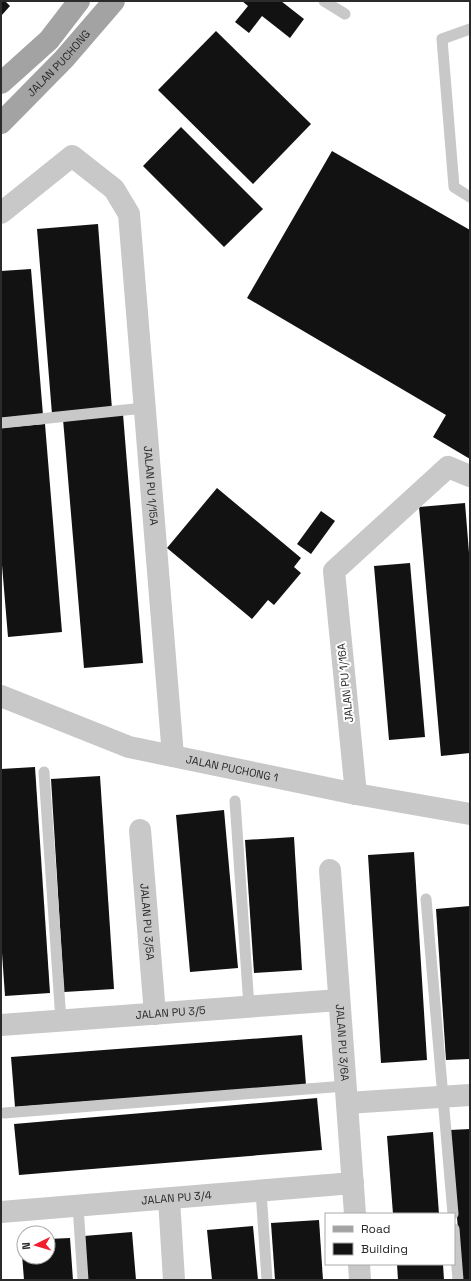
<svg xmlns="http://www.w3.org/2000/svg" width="471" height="1281" viewBox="0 0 471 1281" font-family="'Space Grotesk',sans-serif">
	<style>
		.building { fill: #121212 }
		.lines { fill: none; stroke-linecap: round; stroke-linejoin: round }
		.service { stroke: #c8c8c8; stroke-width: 11 }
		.minor { stroke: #c8c8c8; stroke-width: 22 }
		.tertiary { stroke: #c8c8c8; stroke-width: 22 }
		.primary { stroke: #a3a3a3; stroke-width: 22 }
		.labels { text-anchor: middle; stroke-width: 4; stroke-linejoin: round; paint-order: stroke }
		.street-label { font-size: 11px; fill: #2b2b2b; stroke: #fff }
	</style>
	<rect width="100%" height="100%" fill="#fff"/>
	<g class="building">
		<path d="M1 1H5L10 6 1 16Z"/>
		<path d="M242 1H281L304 19 290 38 262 16 249 33 235 22 248 6Z"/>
		<path d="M216 31 311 124 253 184 158 90Z"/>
		<path d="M181 127 263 209 224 247 143 166Z"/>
		<path d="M332 151 470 230V459L433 437 446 415 247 298Z"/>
		<path d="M98 224 112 409 52 414 37 229Z"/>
		<path d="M31 269 43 415 1 418V271Z"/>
		<path d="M123 414 143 663 84 668 63 419Z"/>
		<path d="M45 424 62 632 8 637 1 553V428Z"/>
		<path d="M217 488 301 558 294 567 301 573 274 605 268 600 252 619 167 548Z"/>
		<path d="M465 503 470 565V753L441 756 419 507Z"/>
		<path d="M321 511 335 521 311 554 297 544Z"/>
		<path d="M410 563 425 737 389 740 374 566Z"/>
		<path d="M35 767 50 993 5 996 1 939V769Z"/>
		<path d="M100 776 114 989 64 992 51 779Z"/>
		<path d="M224 810 238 968 190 972 176 815Z"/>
		<path d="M294 837 302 970 254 973 245 840Z"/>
		<path d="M414 852 427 1060 381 1063 368 855Z"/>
		<path d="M470 906V1059L446 1060 436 909Z"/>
		<path d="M302 1035 306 1085 15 1107 11 1057Z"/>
		<path d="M317 1098 322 1150 19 1175 14 1124Z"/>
		<path d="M470 1129V1280H462L450 1130Z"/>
		<path d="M433 1132 439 1214H393L387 1136Z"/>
		<path d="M319 1220 323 1280H275L271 1223Z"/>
		<path d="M253 1226 258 1280H212L207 1230Z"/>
		<path d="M132 1232 136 1280H88L84 1236Z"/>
		<path d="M70 1238 73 1280H24L21 1241H24V1257H48V1239Z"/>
		<path d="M397 1264H443L444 1280H398Z"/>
	</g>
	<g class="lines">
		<g class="service">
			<path d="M324 1 345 14"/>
			<path d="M470 29 442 39 454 187 470 197"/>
			<path d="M1 423 144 408"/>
			<path d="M44 772 61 1021"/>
			<path d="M235 801 249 1007"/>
			<path d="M426 899 453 1214"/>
			<path d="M4 1113 345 1086"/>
			<path d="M261 1191 267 1280"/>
			<path d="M78 1206 83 1280"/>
			<path d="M454 1229 458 1280"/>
		</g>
		<g class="minor">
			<path id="s1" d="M1 213 72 156 114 189 129 214 173 756"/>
			<path d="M356 794 334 571 448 467 470 476"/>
			<path id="s2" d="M140 830 155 1014"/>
			<path id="s3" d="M330 870 355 1214"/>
			<path id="s4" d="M1 1025 339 1000"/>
			<path d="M347 1103 470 1095"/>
			<path d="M169 1199 174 1280"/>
			<path id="s5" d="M1 1212 353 1183"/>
			<path d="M359 1264 360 1280"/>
		</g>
		<path class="tertiary" id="s6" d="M1 696 129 747 356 794 470 814"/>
		<g class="primary">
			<path d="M1 83 49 40 79 1"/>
			<path id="s7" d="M1 123 64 59 114 1"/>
		</g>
	</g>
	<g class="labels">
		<g class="street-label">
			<text dy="4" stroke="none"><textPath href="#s7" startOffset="83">JALAN PUCHONG</textPath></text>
			<text dy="4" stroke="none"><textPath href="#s1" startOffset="446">JALAN PU 1/15A</textPath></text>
			<text transform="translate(345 683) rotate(-96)" y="4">JALAN PU 1/16A</text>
			<text dy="4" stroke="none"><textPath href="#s6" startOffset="243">JALAN PUCHONG 1</textPath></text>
			<text dy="4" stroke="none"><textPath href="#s2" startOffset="92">JALAN PU 3/5A</textPath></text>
			<text dy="4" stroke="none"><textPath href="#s4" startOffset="170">JALAN PU 3/5</textPath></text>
			<text dy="4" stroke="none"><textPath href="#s3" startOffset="173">JALAN PU 3/6A</textPath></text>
			<text dy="4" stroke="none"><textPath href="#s5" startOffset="176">JALAN PU 3/4</textPath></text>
		</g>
	</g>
	<rect width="471" height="1281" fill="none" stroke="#2b2b2b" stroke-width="4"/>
	<rect x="325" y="1213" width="130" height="52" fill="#ffffff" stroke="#aaaaaa"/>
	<rect x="333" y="1226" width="20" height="6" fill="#a3a3a3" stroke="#aaaaaa"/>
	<text x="361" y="1233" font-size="12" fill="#2b2b2b">Road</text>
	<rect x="333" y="1243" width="20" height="12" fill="#121212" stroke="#aaaaaa"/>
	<text x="361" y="1253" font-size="12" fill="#2b2b2b">Building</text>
	<g transform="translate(36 1245) rotate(265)"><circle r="19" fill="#ffffff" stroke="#aaaaaa"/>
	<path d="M0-3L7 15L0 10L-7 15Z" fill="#f21e2f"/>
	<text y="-6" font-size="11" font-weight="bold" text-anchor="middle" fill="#2b2b2b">N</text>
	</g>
</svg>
